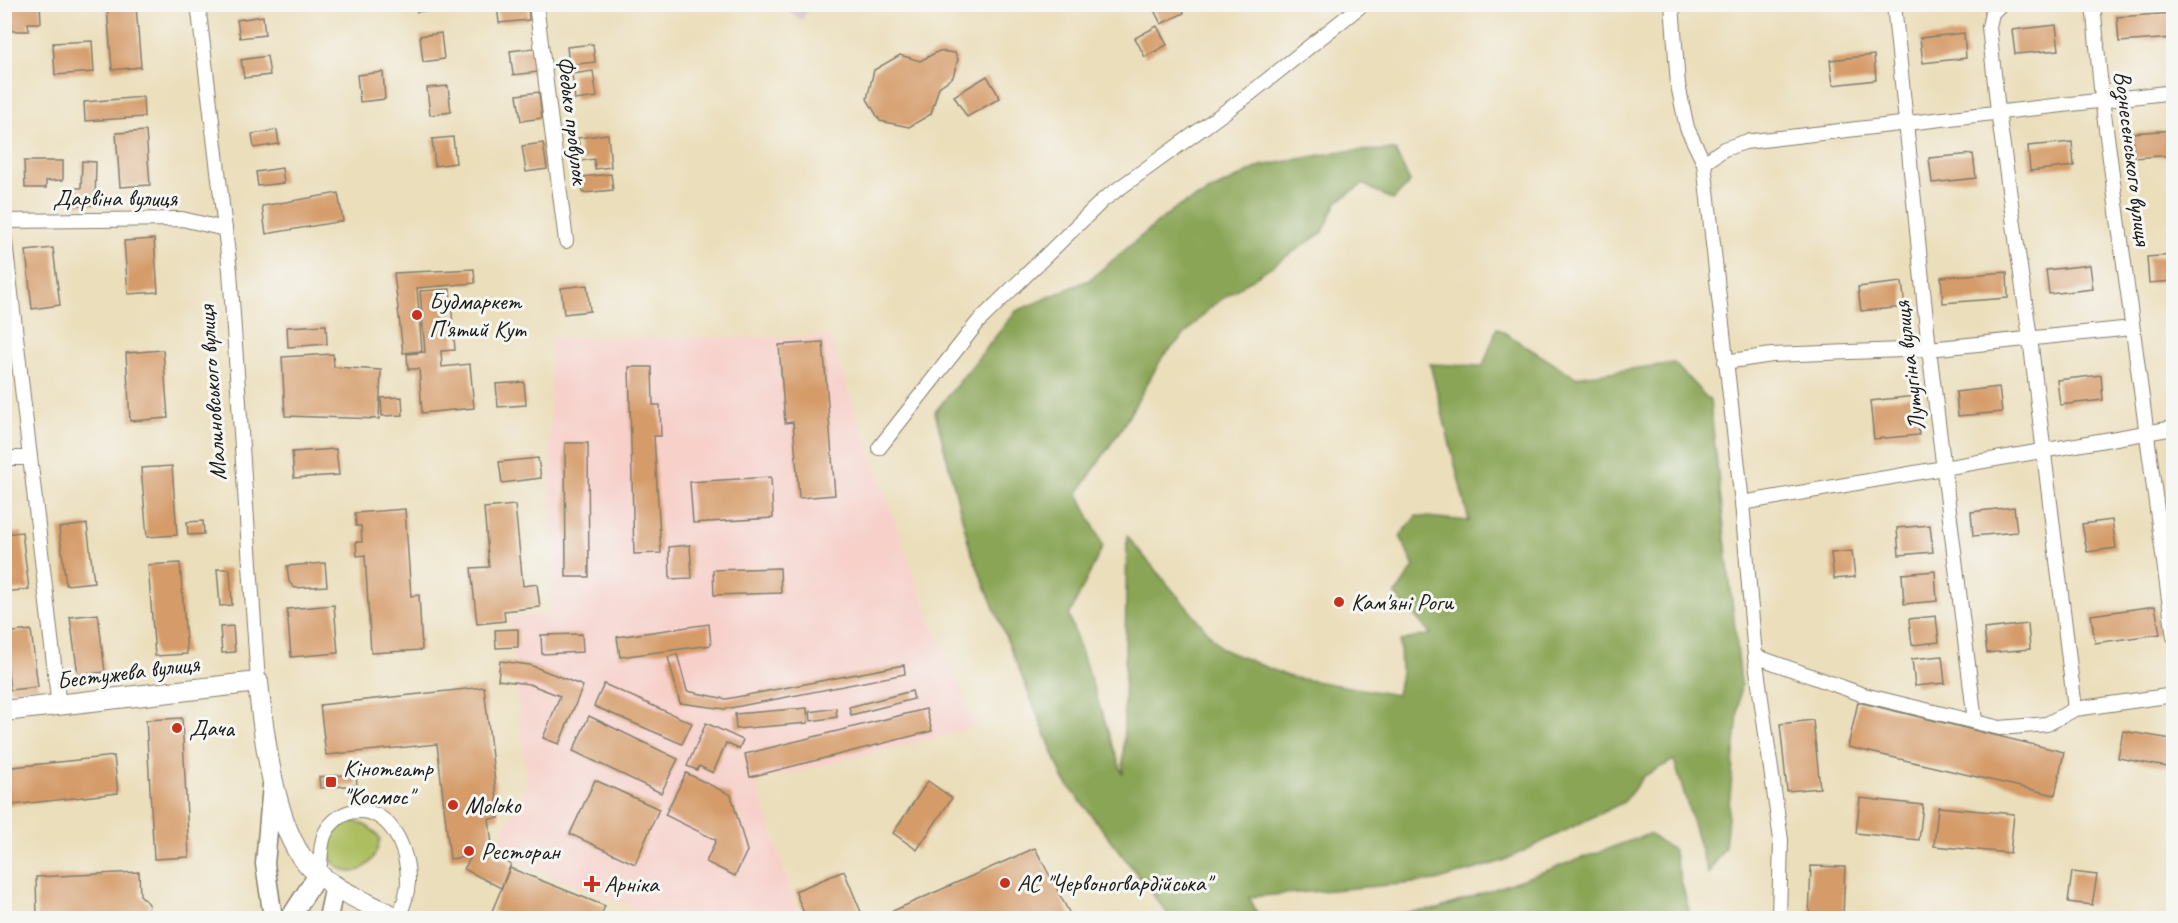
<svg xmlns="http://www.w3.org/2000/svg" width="2178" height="923" viewBox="0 0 2178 923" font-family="Caveat,sans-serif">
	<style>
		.built { fill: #f7d0ca }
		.industrial { fill: #d2bec2 }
		.green { fill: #adbe61; stroke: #646d3e; stroke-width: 1.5 }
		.forest { fill: #8aa557; stroke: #53603a; stroke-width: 1.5 }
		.building { fill: #d59b69 }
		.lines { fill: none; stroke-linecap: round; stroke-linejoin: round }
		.minor-casing { stroke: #847d6c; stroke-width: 16 }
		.tertiary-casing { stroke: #847d6c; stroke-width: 21 }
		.secondary-casing { stroke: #847d6c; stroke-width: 22 }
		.minor { stroke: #fff; stroke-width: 14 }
		.tertiary { stroke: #fff; stroke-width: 18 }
		.secondary { stroke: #fff; stroke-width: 20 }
		.poi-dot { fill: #c8321e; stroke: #f6f6f2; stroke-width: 2 }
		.labels { text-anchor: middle; stroke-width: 6; stroke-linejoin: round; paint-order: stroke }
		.street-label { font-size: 24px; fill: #1c1c1c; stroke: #f6f6f2 }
		.poi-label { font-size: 24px; fill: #1c1c1c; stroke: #f6f6f2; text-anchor: start }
	</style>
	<rect width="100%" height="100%" fill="#f6f6f2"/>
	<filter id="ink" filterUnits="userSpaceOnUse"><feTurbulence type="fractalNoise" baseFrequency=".0167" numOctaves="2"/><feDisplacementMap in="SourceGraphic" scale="12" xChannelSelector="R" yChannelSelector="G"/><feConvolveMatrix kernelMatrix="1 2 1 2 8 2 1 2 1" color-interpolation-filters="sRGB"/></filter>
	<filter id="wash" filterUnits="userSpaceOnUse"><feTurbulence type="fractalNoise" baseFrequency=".008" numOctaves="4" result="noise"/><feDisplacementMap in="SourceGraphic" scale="24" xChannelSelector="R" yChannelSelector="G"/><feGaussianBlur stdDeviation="1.35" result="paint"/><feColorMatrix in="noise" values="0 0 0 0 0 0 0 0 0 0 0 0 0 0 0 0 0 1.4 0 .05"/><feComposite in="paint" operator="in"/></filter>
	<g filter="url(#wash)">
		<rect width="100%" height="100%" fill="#ebdebb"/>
		<path class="built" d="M829 337 930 620 977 727 756 782 799 918H661L493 853 527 783 509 618 552 613 550 338Z"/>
		<path class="industrial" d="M777 5H810L802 20Z"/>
		<path class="green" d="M348 821C362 822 371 827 380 838 376 867 350 887 329 857 328 840 333 830 348 821Z"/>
		<g class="forest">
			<path d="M1395 150 1410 182 1393 200 1363 184 1337 202 1323 232 1212 306 1162 358 1123 426 1078 493 1103 546 1069 616 1123 775 1127 536 1222 649 1290 677 1397 695 1401 673 1400 641 1431 634 1395 595 1414 567 1400 536 1416 516 1469 521 1430 364 1483 366 1497 328 1575 377 1674 363 1710 401 1741 683 1725 847 1708 874 1674 760 1644 776 1624 802 1503 861 1436 881 1249 897 1260 918H1171L1064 780 970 549 935 412 1016 311 1089 280 1174 209 1261 166 1343 151Z"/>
			<path d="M1649 834 1673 850 1691 918H1360L1438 909Z"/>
		</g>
		<g id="blocks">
			<g class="building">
				<path d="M4 4H40L41 23H28L29 31H11V24L4 25Z"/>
				<path d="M416 4H443V8L417 12Z"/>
				<path d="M497 4H528L529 20 499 23Z"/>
				<path d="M1151 4H1180L1184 13 1161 24Z"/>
				<path d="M136 6 141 67 112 70 107 8Z"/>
				<path d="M2174 13V38L2119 42 2117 17Z"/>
				<path d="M263 16 265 35 240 38 237 20Z"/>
				<path d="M2056 25 2059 50 2015 54 2012 30Z"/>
				<path d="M1157 26 1167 45 1145 57 1135 38Z"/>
				<path d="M441 33 444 59 423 62 420 36Z"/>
				<path d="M1964 33 1966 58 1923 63 1920 38Z"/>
				<path d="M92 41 94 72 55 75 53 43Z"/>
				<path d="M593 44 595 62 569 65 567 47Z"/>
				<path d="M535 48 538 72 513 75 510 51Z"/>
				<path d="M939 51 955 53 958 59 953 77 939 87 931 114 909 127 880 121 867 99 874 70 900 55 920 61Z"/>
				<path d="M1874 55 1876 80 1833 85 1830 60Z"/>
				<path d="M267 56 270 75 244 78 241 60Z"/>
				<path d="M593 71 597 97 575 100 572 74Z"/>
				<path d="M383 72 385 99 360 102 357 75Z"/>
				<path d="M987 76 1000 98 967 117 954 96Z"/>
				<path d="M448 86 451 112 430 115 427 88Z"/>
				<path d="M539 92 542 118 521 121 517 95Z"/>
				<path d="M143 97 144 117 85 121 84 102Z"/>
				<path d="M277 130 279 144 254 148 252 134Z"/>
				<path d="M2174 130V155L2134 158 2132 133Z"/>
				<path d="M146 131 150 185 120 187 116 133Z"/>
				<path d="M608 134 611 167 595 169 594 159 581 161 578 138Z"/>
				<path d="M453 137 456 163 435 166 432 139Z"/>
				<path d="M2072 142 2074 166 2030 171 2028 146Z"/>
				<path d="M543 143 547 169 526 172 522 146Z"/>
				<path d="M1973 154 1976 178 1932 183 1929 158Z"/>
				<path d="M24 161H63V180L46 181V188H25Z"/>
				<path d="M82 161 96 162 95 205H75V188H81Z"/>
				<path d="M282 168 284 183 258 186 256 172Z"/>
				<path d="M611 174 613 190 583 193 581 177Z"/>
				<path d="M338 193 343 221 266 234 262 206Z"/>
				<path d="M154 239 158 292 128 294 124 241Z"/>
				<path d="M53 248 60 305 32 309 26 251Z"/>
				<path d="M2174 255V281L2149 283 2147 257Z"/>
				<path d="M2090 265 2093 289 2049 294 2046 270Z"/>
				<path d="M474 269 475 283 417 288 422 351 403 353 394 273Z"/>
				<path d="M2007 272 2008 298 1943 303 1941 277Z"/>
				<path d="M1902 282 1905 307 1861 311 1858 287Z"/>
				<path d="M587 285 590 311 564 314 561 288Z"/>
				<path d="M450 289 455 350 441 351 442 367 470 364 474 408 422 413 419 369H408L407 354 425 352 420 291Z"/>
				<path d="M326 325 327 344 288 347 287 327Z"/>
				<path d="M823 342 835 495 799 498 793 422 785 423 779 345Z"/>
				<path d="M163 350 168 418 130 421 126 353Z"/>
				<path d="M333 354 334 367 381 370 379 419 285 416 282 357Z"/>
				<path d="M629 367H652L653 405H660L661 436H654L661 553 634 554Z"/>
				<path d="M2101 375 2103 400 2060 405 2057 380Z"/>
				<path d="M524 382 526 405 498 407 496 384Z"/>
				<path d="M1999 387 2002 412 1958 416 1956 392Z"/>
				<path d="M1915 396 1919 435 1874 439 1870 401Z"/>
				<path d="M402 397 403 415 382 416 381 398Z"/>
				<path d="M565 443H588L589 577H566Z"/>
				<path d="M336 449 339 475 294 478 292 452Z"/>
				<path d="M538 458 541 478 502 483 499 462Z"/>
				<path d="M172 466 177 535 147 537 141 468Z"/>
				<path d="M4 474H7L9 502H4Z"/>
				<path d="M771 477 773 518 693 523 690 482Z"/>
				<path d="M515 505 523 586 537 584 540 607 504 611 505 621 477 624 471 568 489 567 484 508Z"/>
				<path d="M2014 507 2017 532 1973 536 1971 512Z"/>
				<path d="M405 509 411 596 419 595 422 650 371 653 365 555 357 556 356 542H362L361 526H356L355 513Z"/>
				<path d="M2112 520 2116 548 2087 552 2082 524Z"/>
				<path d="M203 521 204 534 188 535 187 522Z"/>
				<path d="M87 524 94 582 66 585 59 528Z"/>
				<path d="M1930 525 1933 552 1899 555 1897 528Z"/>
				<path d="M22 532 29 589 4 592V534Z"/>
				<path d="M690 545 692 578 670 579 669 547Z"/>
				<path d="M1852 551 1855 577 1834 579 1831 553Z"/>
				<path d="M180 563 187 654 155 656 148 565Z"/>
				<path d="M325 563 327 586 295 588 289 582 287 566Z"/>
				<path d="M780 568 781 593 714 595 713 570Z"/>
				<path d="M217 569H230L232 605 220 606Z"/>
				<path d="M1935 571 1937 601 1904 604 1902 574Z"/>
				<path d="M334 605 338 653 291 657 287 609Z"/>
				<path d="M2155 606 2160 634 2095 643 2091 615Z"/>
				<path d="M98 614 105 672 78 675 70 617Z"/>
				<path d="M1936 616 1939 642 1912 645 1909 619Z"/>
				<path d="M709 624 711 645 620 657 617 637Z"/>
				<path d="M2028 624 2030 649 1987 653 1984 629Z"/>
				<path d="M233 626 235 652 222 653 220 627Z"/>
				<path d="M518 629V647L496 648 495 630Z"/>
				<path d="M31 630 38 687 10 690 4 633Z"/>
				<path d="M582 634 583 652 542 654 541 635Z"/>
				<path d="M677 654 687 691 726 699 904 665 905 674 725 709 680 703 668 657Z"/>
				<path d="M1942 656 1945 683 1915 686 1912 659Z"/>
				<path d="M500 661 530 665 583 686 559 744 543 738 560 696 529 684 498 680Z"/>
				<path d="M604 684 692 723 682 744 594 706Z"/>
				<path d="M484 687 499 818 489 819 493 854 511 864 501 888 464 869 471 857 450 859 437 744 326 755 320 705Z"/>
				<path d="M912 691 914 699 851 715 849 707Z"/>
				<path d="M1858 702 2064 752 2055 795 1848 747Z"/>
				<path d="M807 708 808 723 736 729 735 714Z"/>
				<path d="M836 708 837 717 811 721 810 712Z"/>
				<path d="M926 709 932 731 750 777 745 754Z"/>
				<path d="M589 716 678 759 661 793 573 751Z"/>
				<path d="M182 718 189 857 154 859 146 720Z"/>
				<path d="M1813 720 1820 788 1787 791 1780 724Z"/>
				<path d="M706 723 743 740 739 749 726 743 713 773 699 766 697 770 687 766Z"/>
				<path d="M2123 731 2172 739 2167 767 2118 758Z"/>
				<path d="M114 756 118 793 4 806V768Z"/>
				<path d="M686 773 731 795 747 851 735 876 706 862 716 840 665 815Z"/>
				<path d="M356 774 357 785 320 788 319 777Z"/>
				<path d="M595 780 659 809 635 864 570 834Z"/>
				<path d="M928 781 952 798 917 850 893 833Z"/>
				<path d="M1860 798 1923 805 1919 840 1856 833Z"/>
				<path d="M1938 807 2014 814 2010 853 1934 846Z"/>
				<path d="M1035 848 1072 918H877Z"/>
				<path d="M1811 866 1845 867 1843 918H1809Z"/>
				<path d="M510 868 605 906 600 918H511L492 911Z"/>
				<path d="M844 871 861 912 845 918H806L795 891Z"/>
				<path d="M139 872 140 895 149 904 147 918H37L36 877Z"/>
				<path d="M2072 872 2097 875 2092 905 2068 902Z"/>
				<path d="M627 913 640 918H624Z"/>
			</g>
		</g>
	</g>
	<g filter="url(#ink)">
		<use href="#blocks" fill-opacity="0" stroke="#847d6c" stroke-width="1.5"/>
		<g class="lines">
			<defs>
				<g id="minor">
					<path d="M198 4 230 271 258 682"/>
					<path d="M536 4 566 241"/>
					<path d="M1672 4 1678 85 1687 128 1704 163 1742 503 1755 656 1781 840 1779 918"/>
					<path d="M1894 4 1929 349 1975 721"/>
					<path d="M2001 4 1992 13 1989 27 1998 111 2030 338 2075 709"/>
					<path d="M2093 4 2102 99 2174 637"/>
					<path d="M1704 163 1724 149 1745 142 2174 92"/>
					<path d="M4 221 182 219 225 229"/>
					<path d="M4 233 59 707"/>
					<path d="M1725 362 1772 355 1929 349 2132 328"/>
					<path d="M879 448 978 322 1103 200 1251 93 1363 4"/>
					<path d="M4 458H30"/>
					<path d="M1742 503 2174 428"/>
					<path d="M1755 656 1864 695 2000 728 2047 724 2075 709 2174 695"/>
					<path d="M319 873C321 861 320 847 324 836 328 825 339 815 350 812 390 804 409 850 408 883 407 896 403 907 398 918"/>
				</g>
				<g id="tertiary">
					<path d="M272 785 265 864 273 918"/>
					<path d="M290 918 319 873"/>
					<path d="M328 918 335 885"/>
				</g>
				<path id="secondary" d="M4 711 258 682C263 730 273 816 301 856 323 886 365 902 397 918"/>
			</defs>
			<use href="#minor" class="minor-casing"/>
			<use href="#tertiary" class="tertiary-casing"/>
			<use href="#secondary" class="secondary-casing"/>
			<use href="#minor" class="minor"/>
			<use href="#tertiary" class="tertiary"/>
			<use href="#secondary" class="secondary"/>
		</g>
	</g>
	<g class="poi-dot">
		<circle cx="417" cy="315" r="6"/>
		<circle cx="1339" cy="602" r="6"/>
		<circle cx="177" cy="728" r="6"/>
		<rect x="325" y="776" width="12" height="12" rx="3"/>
		<circle cx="453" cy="805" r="6"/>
		<circle cx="469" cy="851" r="6"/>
		<circle cx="1005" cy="883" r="6"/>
		<path d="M589 875h6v6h6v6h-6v6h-6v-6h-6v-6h6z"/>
	</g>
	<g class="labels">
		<g class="street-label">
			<text transform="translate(573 120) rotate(83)" y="8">Федько провулок</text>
			<text transform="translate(2133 158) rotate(83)" y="8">Вознесенського вулиця</text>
			<text x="115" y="206">Дарвіна вулиця</text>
			<text transform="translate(1909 366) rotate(-97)" y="8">Лутугіна вулиця</text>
			<text transform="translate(212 393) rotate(-94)" y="8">Малиновського вулиця</text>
			<text transform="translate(128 672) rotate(-7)" y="8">Бестужева вулиця</text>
		</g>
		<g class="poi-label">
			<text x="429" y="309">Будмаркет<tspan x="429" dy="28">П'ятий Кут</tspan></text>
			<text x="1351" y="610">Кам'яні Роги</text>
			<text x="189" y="736">Дача</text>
			<text x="343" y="776">Кінотеатр<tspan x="343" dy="28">"Космос"</tspan></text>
			<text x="465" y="813">Moloko</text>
			<text x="481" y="859">Ресторан</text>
			<text x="1017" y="891">АС "Червоногвардійська"</text>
			<text x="604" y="892">Арніка</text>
		</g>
	</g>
	<rect width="2178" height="923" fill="none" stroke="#f6f6f2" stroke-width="24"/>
</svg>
